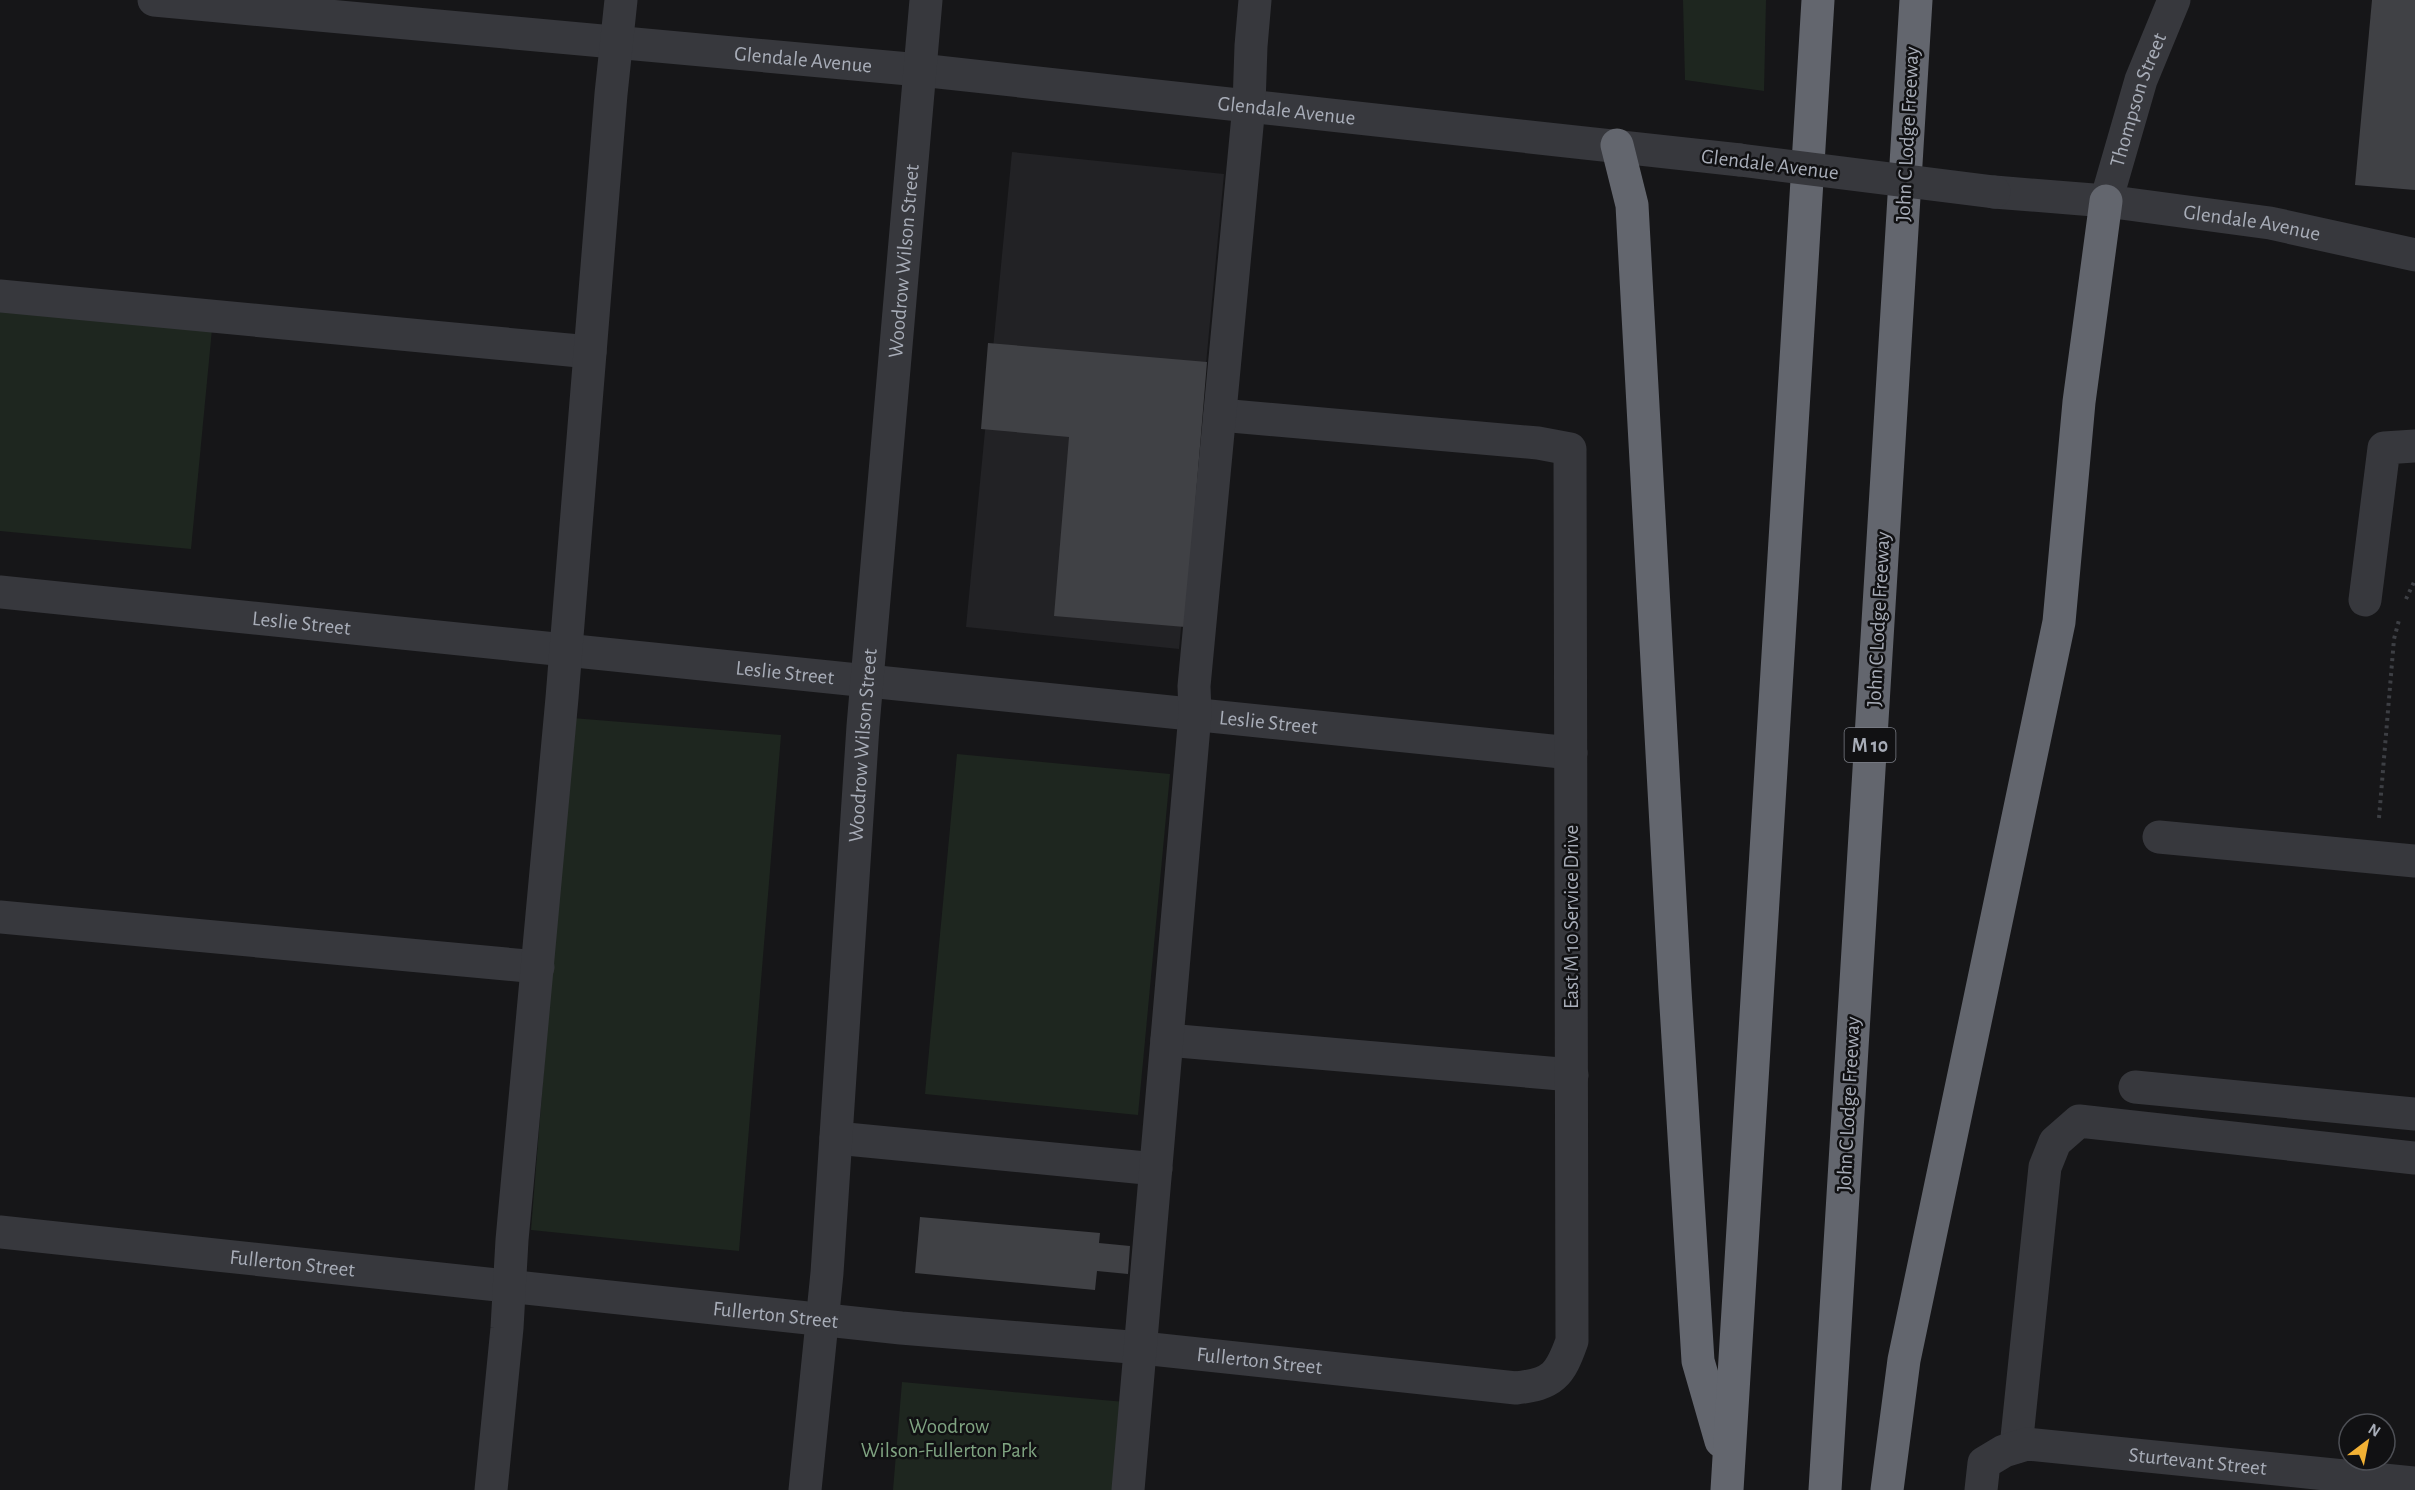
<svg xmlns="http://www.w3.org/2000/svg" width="2415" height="1490" viewBox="0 0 2415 1490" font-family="'Alegreya Sans',sans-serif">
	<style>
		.built { fill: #222225 }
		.green { fill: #1e261f }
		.building { fill: #404145 }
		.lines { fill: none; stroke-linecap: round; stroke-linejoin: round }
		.path { stroke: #3d3f44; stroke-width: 4; stroke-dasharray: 3 4.5; stroke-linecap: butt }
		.minor { stroke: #37383d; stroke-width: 33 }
		.highway { stroke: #63666e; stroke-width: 33 }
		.minor-bridge { stroke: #37383d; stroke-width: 33 }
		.labels { text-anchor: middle; stroke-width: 5; stroke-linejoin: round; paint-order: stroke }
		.shield { fill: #111113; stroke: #7b7e86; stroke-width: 1.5 }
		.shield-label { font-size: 20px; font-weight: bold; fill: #a8adb8 }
		.street-label { font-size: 21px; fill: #a8adb8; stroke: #111113 }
		.park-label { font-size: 21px; fill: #7fa381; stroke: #111113 }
	</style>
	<rect width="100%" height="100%" fill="#161618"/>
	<path class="built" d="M1012 152 1224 174 1179 649 966 627Z"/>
	<g class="green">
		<path d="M1683 0H1766L1764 91 1685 80Z"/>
		<path d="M0 309 212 329 191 549 0 531Z"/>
		<path d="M572 718 781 735 739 1251 531 1230Z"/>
		<path d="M957 754 1170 774 1138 1115 925 1094Z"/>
		<path d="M902 1382 1125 1402 1117 1490H893Z"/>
	</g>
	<g class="building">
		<path d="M2372 0H2415V190L2355 185Z"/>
		<path d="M988 343 1207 362 1185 627 1054 616 1069 437 981 429Z"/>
		<path d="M920 1217 1100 1233 1099 1243 1130 1246 1128 1274 1097 1271 1095 1290 915 1273Z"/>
	</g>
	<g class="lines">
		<g class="path">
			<path d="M2406 599 2415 580"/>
			<path d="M2379 818 2394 639 2399 620"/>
		</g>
		<g class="minor">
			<path id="s1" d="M154 0 920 70 1740 160"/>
			<path id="s2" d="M1994 192 2106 201 2270 223 2415 255"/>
			<path id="s3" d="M2106 201 2141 80 2174 0"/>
			<path d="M0 296 590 352"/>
			<path id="s4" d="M0 592 1571 753"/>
			<path d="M2365 600 2384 448 2415 446"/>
			<path d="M2159 837 2415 861"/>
			<path d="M0 917 538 967"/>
			<path d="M1167 1040 1572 1075"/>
			<path d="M2135 1087 2415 1114"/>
			<path d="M836 1138 1156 1169"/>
			<path id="s5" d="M0 1232 901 1328 1142 1348 1516 1388C1553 1384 1560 1375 1572 1341L1570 449 1538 443 1220 415"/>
			<path d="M2016 1447 2045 1167 2055 1142 2079 1121 2415 1158"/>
			<path d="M491 1490 507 1328 512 1240 562 698 611 94 621 0"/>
			<path id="s6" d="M805 1490 827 1273 863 726 926 0"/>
			<path d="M1128 1490 1195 714 1194 686 1249 105 1251 46 1255 0"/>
			<path id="s7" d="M1981 1490 1984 1463 2004 1451 2027 1444 2415 1483"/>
		</g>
		<g class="highway">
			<path d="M1617 145 1632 205 1675 990 1698 1361 1721 1441"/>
			<path d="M1727 1490 1818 0"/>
			<path d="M1825 1490 1916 0"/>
			<path d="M1887 1490 1904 1360 2059 622 2079 402 2106 201"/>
		</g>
		<path class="minor-bridge" d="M1740 160 1994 192"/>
	</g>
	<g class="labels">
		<rect class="shield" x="1844.5" y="728" width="51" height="34" rx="4.5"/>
		<g class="shield-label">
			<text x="1870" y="752">M 10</text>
		</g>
		<g class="street-label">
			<text dy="7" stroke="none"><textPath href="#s1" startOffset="652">Glendale Avenue</textPath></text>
			<text dy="7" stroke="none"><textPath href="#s3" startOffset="106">Thompson Street</textPath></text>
			<text dy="7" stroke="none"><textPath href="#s1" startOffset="1138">Glendale Avenue</textPath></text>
			<text transform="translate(1907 134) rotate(-87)" y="7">John C Lodge Freeway</text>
			<text transform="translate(1770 164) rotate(7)" y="7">Glendale Avenue</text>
			<text dy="7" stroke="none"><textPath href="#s2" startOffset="260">Glendale Avenue</textPath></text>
			<text dy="7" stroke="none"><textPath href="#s6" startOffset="1233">Woodrow Wilson Street</textPath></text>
			<text transform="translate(1878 619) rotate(-87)" y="7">John C Lodge Freeway</text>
			<text dy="7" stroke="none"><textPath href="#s4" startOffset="303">Leslie Street</textPath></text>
			<text dy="7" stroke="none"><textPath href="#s4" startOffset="789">Leslie Street</textPath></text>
			<text dy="7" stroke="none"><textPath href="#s4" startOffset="1275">Leslie Street</textPath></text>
			<text dy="7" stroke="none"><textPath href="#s6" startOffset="747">Woodrow Wilson Street</textPath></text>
			<text transform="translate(1571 917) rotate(-90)" y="7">East M 10 Service Drive</text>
			<text transform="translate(1848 1104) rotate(-87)" y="7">John C Lodge Freeway</text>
			<text dy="7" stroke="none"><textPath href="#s5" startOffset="294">Fullerton Street</textPath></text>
			<text dy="7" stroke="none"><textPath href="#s5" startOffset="780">Fullerton Street</textPath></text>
			<text dy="7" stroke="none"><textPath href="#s5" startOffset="1266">Fullerton Street</textPath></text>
			<text dy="7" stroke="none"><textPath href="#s7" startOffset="246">Sturtevant Street</textPath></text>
		</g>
		<g class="park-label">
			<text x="949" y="1433">Woodrow<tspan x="949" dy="24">Wilson-Fullerton Park</tspan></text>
		</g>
	</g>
	<g transform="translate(2367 1442) rotate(32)"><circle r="28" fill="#111113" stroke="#4d4f55" stroke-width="1.5"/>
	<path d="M0-4.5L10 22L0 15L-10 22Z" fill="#f2b134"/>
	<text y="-9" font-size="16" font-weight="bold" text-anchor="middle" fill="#a8adb8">N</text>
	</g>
</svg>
